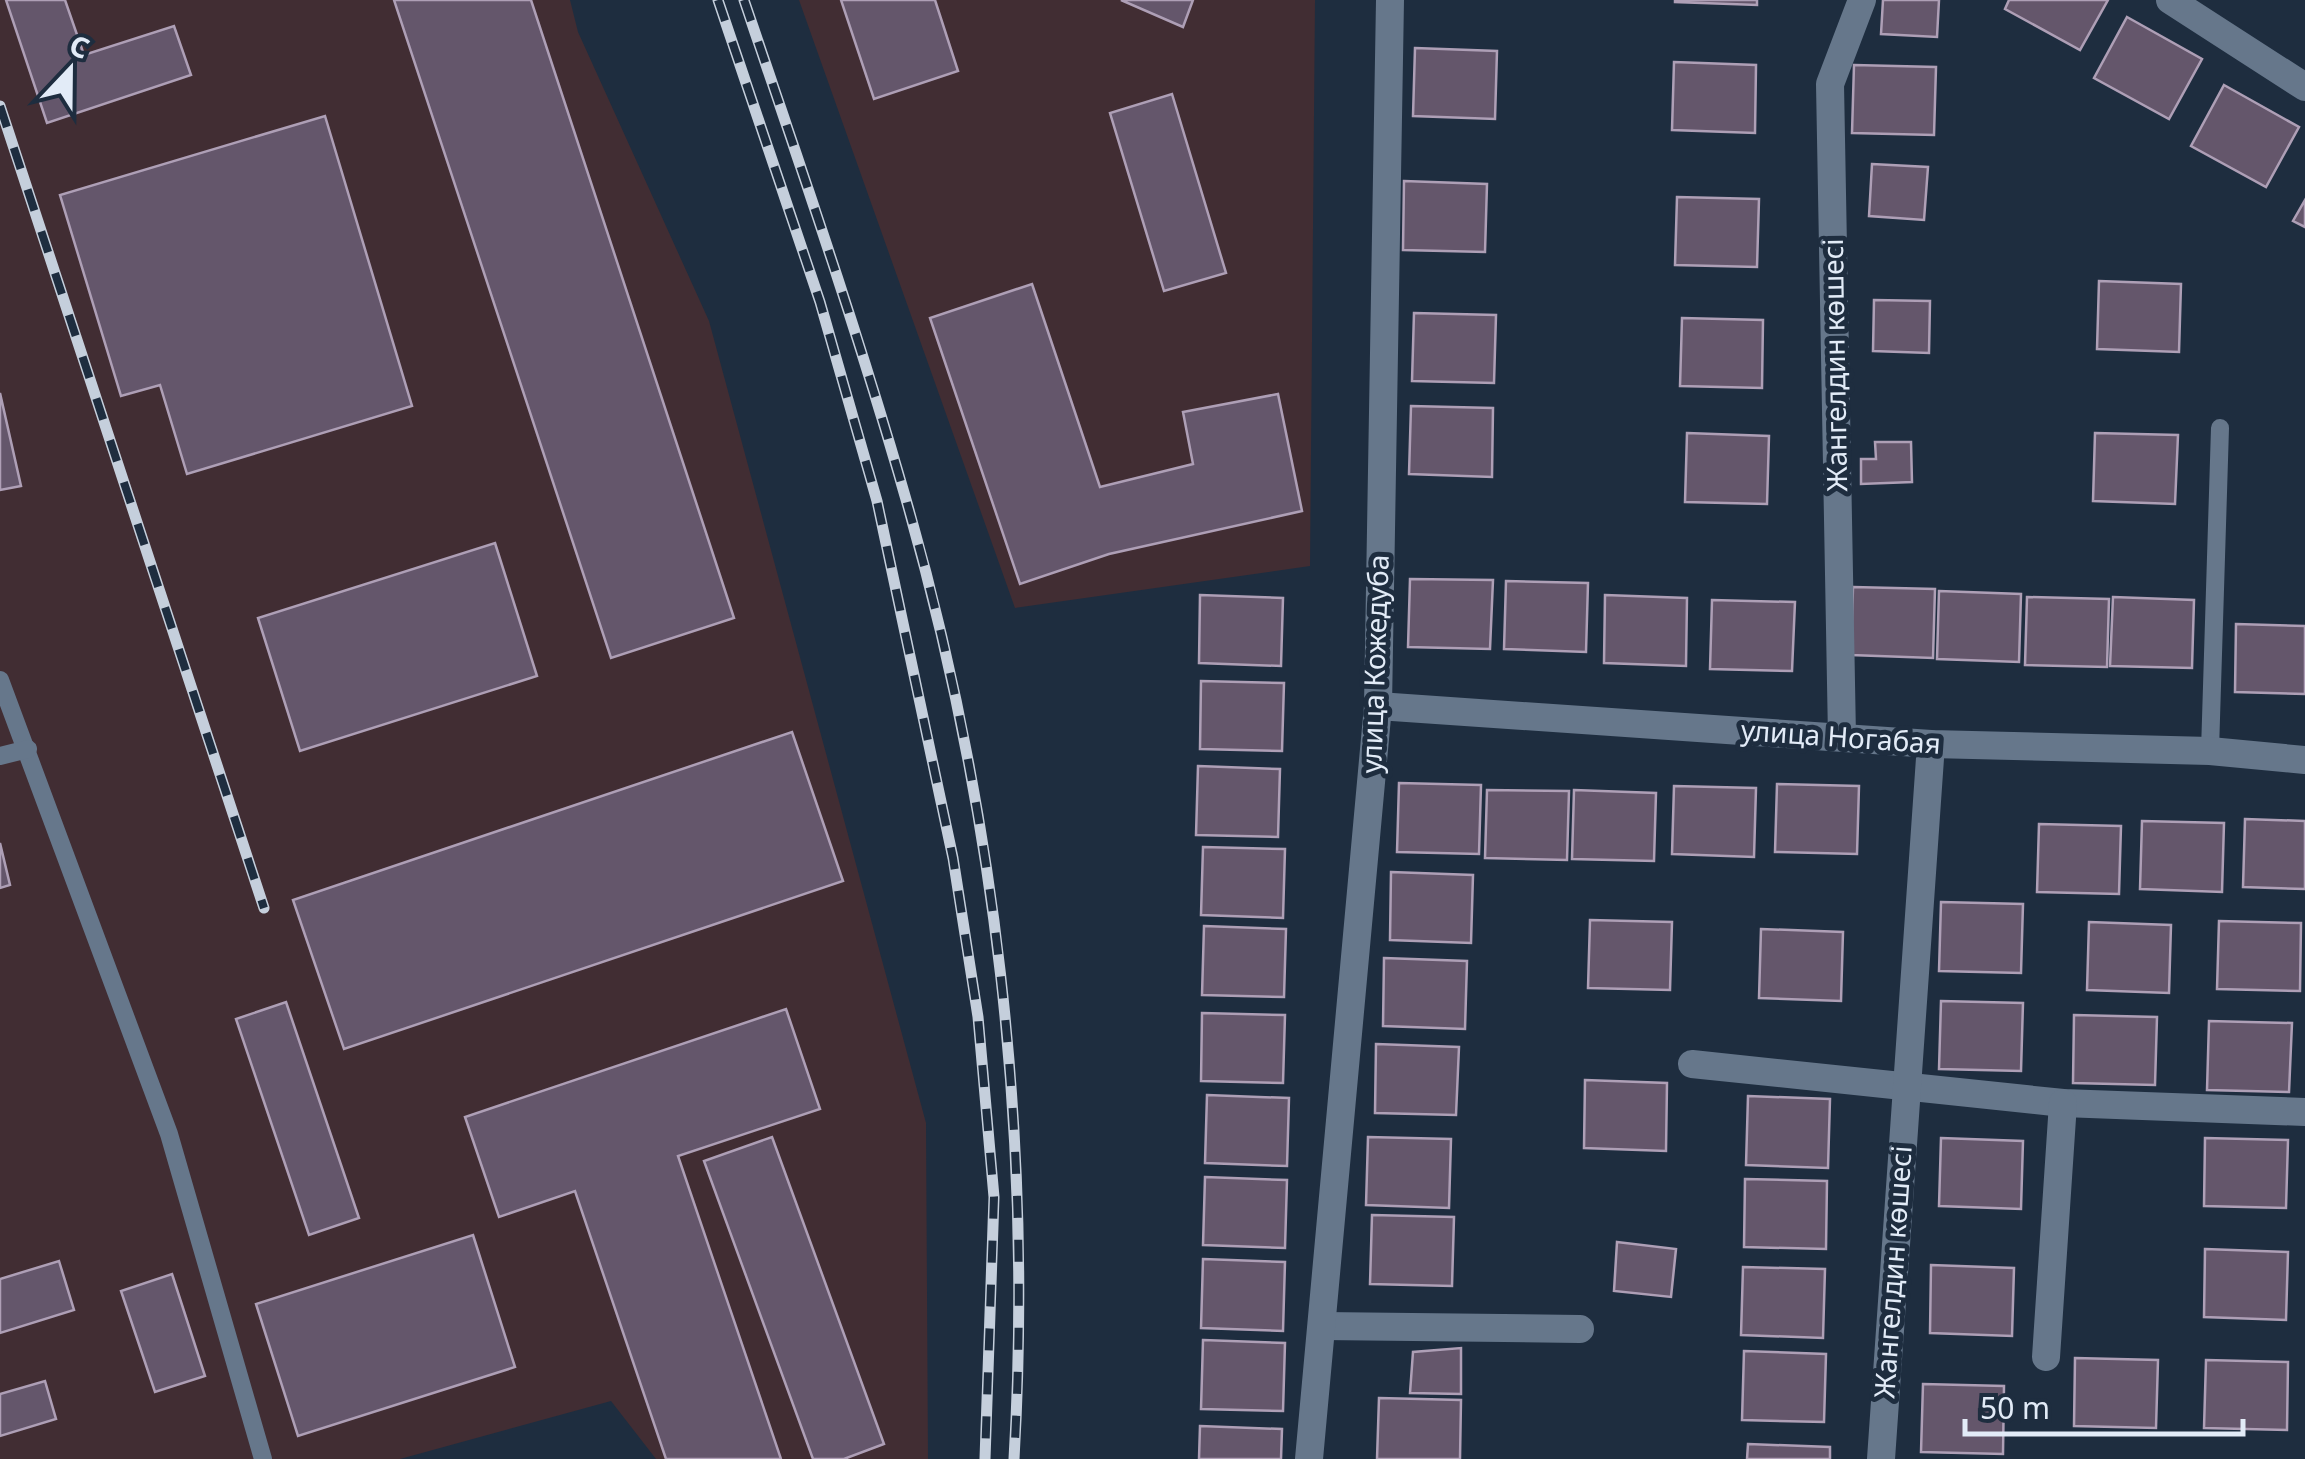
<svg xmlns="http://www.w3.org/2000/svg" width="2305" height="1459" viewBox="0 0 2305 1459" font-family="'Noto Sans',sans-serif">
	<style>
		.industrial { fill: #412d33 }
		.building { fill: #64566b; stroke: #ae9fb6; stroke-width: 2.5 }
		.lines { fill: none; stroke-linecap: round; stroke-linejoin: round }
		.service { stroke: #66778b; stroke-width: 18 }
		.minor { stroke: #66778b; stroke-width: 28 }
		.rail-casing { stroke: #c5cfdc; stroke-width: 11 }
		.rail { stroke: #1e2d3f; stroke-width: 8; stroke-dasharray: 22; stroke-linecap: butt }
		.labels { text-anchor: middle; stroke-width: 10; stroke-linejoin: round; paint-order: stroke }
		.street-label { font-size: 28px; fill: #e2ebf7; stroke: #1e2d3f }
	</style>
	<rect width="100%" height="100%" fill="#1e2d3f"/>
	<g class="industrial">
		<path d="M0 0H570L578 32 709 321 926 1123 928 1459H656L611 1401 400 1459H0Z"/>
		<path d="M799 0H1315L1310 566 1015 608Z"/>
	</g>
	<g class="building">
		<path d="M6 0H65L84 55 174 26 191 75 47 123Z"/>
		<path d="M394 0H531L734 618 611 658Z"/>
		<path d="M841 0H935L958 71 874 99Z"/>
		<path d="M1121 0H1193L1183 27Z"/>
		<path d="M1675 0H1757V5L1675 2Z"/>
		<path d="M1883 0H1939L1937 37 1881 34Z"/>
		<path d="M2009 0H2108L2080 50 2005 9Z"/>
		<path d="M2127 17 2202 59 2169 119 2094 78Z"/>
		<path d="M1415 48 1497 51 1495 119 1413 116Z"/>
		<path d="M1674 62 1756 65 1755 133 1672 130Z"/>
		<path d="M1854 65 1936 67 1934 135 1852 133Z"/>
		<path d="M2224 85 2299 127 2266 187 2191 146Z"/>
		<path d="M1172 94 1226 273 1164 291 1110 113Z"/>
		<path d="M325 116 412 406 187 474 160 385 121 396 60 195Z"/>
		<path d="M1872 164 1928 167 1924 220 1869 216Z"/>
		<path d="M1404 181 1487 184 1485 252 1403 250Z"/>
		<path d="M1677 197 1759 199 1757 267 1675 265Z"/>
		<path d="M2305 200V227L2293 221Z"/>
		<path d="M2099 281 2181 284 2179 352 2097 349Z"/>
		<path d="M1032 284 1100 487 1193 464 1183 412 1278 394 1302 511 1109 554 1020 584 930 318Z"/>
		<path d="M1874 300 1930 301 1929 353 1873 351Z"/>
		<path d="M1414 313 1496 315 1494 383 1412 381Z"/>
		<path d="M1682 318 1763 320 1762 388 1680 386Z"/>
		<path d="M0 393 21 486 0 490Z"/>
		<path d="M1411 406 1493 408 1492 477 1409 474Z"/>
		<path d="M1687 433 1769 436 1767 504 1685 502Z"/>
		<path d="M2095 433 2178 435 2175 504 2093 501Z"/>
		<path d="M1875 442H1911L1912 482 1861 484V459H1876Z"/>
		<path d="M495 543 537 676 300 751 258 618Z"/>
		<path d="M1410 579 1493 580 1490 649 1408 647Z"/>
		<path d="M1506 581 1588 583 1586 652 1504 649Z"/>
		<path d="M1853 587 1935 589 1933 658 1851 655Z"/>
		<path d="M1939 591 2021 594 2019 662 1937 659Z"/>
		<path d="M1200 595 1283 598 1281 666 1199 663Z"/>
		<path d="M1605 595 1687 598 1686 666 1604 663Z"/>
		<path d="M2027 597 2109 599 2107 667 2025 665Z"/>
		<path d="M2113 597 2194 600 2192 668 2110 666Z"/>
		<path d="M1712 600 1795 602 1792 671 1710 669Z"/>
		<path d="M2236 624 2305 626V694L2235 692Z"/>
		<path d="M1201 681 1284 683 1282 751 1200 749Z"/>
		<path d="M792 732 843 881 344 1049 293 900Z"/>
		<path d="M1198 766 1280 769 1278 837 1196 835Z"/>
		<path d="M1399 783 1481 785 1479 854 1397 852Z"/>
		<path d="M1777 784 1859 786 1857 854 1775 852Z"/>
		<path d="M1674 786 1756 788 1754 857 1672 854Z"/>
		<path d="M1487 790 1569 791 1567 860 1485 858Z"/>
		<path d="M1574 790 1656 793 1654 861 1572 859Z"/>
		<path d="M2245 819 2305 821V889L2243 887Z"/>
		<path d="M2142 821 2224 823 2222 892 2140 889Z"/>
		<path d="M2039 824 2121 826 2119 894 2037 892Z"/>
		<path d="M0 843 10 885 0 888Z"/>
		<path d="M1203 847 1285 849 1283 918 1201 915Z"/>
		<path d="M1391 872 1473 875 1471 943 1390 940Z"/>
		<path d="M1941 902 2023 904 2021 973 1939 971Z"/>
		<path d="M1590 920 1672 922 1670 990 1588 988Z"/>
		<path d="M2219 921 2301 923 2300 991 2217 989Z"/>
		<path d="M2089 922 2171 925 2169 993 2087 990Z"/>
		<path d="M1204 926 1286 929 1284 997 1202 995Z"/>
		<path d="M1761 929 1843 932 1841 1001 1759 998Z"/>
		<path d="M1384 958 1467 961 1465 1029 1383 1026Z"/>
		<path d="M1941 1001 2023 1003 2021 1071 1939 1069Z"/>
		<path d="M286 1002 359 1218 309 1235 236 1019Z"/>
		<path d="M786 1009 820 1109 678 1156 781 1459H666L575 1191 499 1217 465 1117Z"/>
		<path d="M1202 1013 1285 1015 1283 1083 1201 1081Z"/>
		<path d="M2074 1015 2157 1017 2155 1085 2073 1083Z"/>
		<path d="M2209 1021 2292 1023 2289 1092 2207 1090Z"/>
		<path d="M1376 1044 1459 1047 1456 1115 1375 1113Z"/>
		<path d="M1585 1080 1667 1083 1666 1151 1584 1148Z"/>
		<path d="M1207 1095 1289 1098 1287 1166 1205 1163Z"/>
		<path d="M1748 1096 1830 1099 1828 1168 1746 1165Z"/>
		<path d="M772 1137 884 1444 844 1459H813L704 1161Z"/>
		<path d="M1368 1137 1451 1139 1449 1208 1366 1205Z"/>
		<path d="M1941 1138 2023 1141 2021 1209 1939 1206Z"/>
		<path d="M2205 1138 2288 1140 2286 1208 2204 1206Z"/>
		<path d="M1205 1177 1287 1180 1285 1248 1203 1245Z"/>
		<path d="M1745 1179 1827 1181 1826 1249 1744 1247Z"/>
		<path d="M1372 1215 1454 1217 1452 1286 1370 1284Z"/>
		<path d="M473 1235 515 1367 298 1436 256 1304Z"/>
		<path d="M1617 1242 1676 1249 1671 1297 1614 1291Z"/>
		<path d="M2205 1249 2288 1252 2286 1320 2204 1317Z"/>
		<path d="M1203 1259 1285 1262 1283 1331 1201 1328Z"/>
		<path d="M59 1261 74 1310 0 1333V1279Z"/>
		<path d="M1931 1265 2014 1268 2012 1336 1930 1333Z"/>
		<path d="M1743 1267 1825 1269 1823 1338 1741 1335Z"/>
		<path d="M172 1274 205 1376 155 1392 121 1291Z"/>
		<path d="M1203 1340 1285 1343 1283 1411 1201 1409Z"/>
		<path d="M1461 1348V1394L1410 1393 1413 1352Z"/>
		<path d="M1744 1351 1826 1354 1824 1422 1742 1420Z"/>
		<path d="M2075 1358 2158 1360 2156 1428 2074 1426Z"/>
		<path d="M2206 1360 2288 1362 2287 1430 2204 1428Z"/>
		<path d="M45 1381 56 1419 0 1436V1394Z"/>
		<path d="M1923 1384 2004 1386 2003 1454 1921 1452Z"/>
		<path d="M1379 1398 1461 1400 1460 1459H1377Z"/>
		<path d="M1200 1426 1282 1429 1281 1459H1199Z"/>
		<path d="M1748 1444 1830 1447V1459H1747Z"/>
	</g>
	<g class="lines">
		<g class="service">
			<path d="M0 680 169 1134 263 1459"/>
			<path d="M2210 751 2220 428"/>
			<path d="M0 756 28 749"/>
		</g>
		<g class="minor">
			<path d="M2170 0 2305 87"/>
			<path d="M1378 706 1931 744 2210 751 2305 760"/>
			<path d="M1842 737 1830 84 1862 0"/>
			<path d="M1692 1064 2063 1103 2305 1112"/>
			<path d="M1322 1326 1580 1329"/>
			<path d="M2046 1357 2063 1103"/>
			<path d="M1309 1459 1378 706 1390 0"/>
			<path d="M1881 1459 1931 744"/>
		</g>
		<defs>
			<g id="rail">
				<path d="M718 0 820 302 877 501 953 858 978 1017 994 1197 985 1459"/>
				<path d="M744 0C800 165 857 329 905 496 995 808 1033 1135 1014 1459"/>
				<path d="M0 106 264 908"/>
			</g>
		</defs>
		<use href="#rail" class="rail-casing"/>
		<use href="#rail" class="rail"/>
	</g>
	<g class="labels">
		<g class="street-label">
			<text transform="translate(1835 365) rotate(-91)" y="10">Жангелдин көшесі</text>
			<text transform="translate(1375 664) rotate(-88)" y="10">улица Кожедуба</text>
			<text transform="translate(1841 737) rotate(4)" y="10">улица Ногабая</text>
			<text transform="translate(1893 1272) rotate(-86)" y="10">Жангелдин көшесі</text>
		</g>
	</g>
	<g transform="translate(70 70) rotate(22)" stroke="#1e2d3f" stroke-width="8" paint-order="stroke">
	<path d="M0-8L18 38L0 25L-18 38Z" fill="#e2ebf7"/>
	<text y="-15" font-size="28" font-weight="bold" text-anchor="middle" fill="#e2ebf7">С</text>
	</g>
	<path d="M1965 1419v15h278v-15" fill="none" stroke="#e2ebf7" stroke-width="5"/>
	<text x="1980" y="1419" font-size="30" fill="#e2ebf7" stroke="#1e2d3f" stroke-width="8" paint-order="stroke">50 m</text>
</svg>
